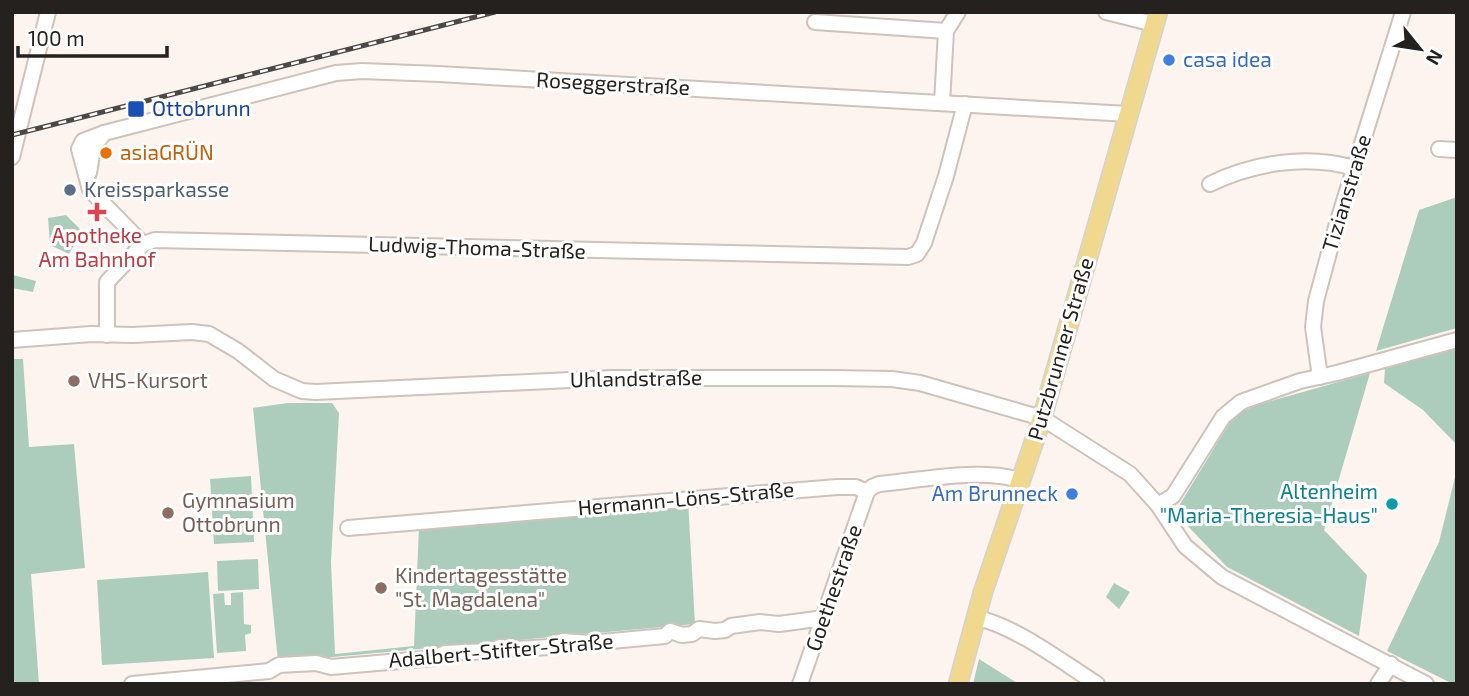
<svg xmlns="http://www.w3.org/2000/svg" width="1469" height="696" viewBox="0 0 1469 696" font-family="'Exo 2',sans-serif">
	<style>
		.green { fill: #adcdbc }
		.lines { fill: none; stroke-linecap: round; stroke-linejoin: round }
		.minor-casing { stroke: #cec2bc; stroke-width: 18 }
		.major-casing { stroke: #d3d3d2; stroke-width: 21 }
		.minor { stroke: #fff; stroke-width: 14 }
		.major { stroke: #f0d98f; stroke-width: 18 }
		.rail-casing { stroke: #4d4845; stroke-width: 5 }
		.rail { stroke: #fff; stroke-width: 2.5; stroke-dasharray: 8; stroke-linecap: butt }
		.shop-dot { fill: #3f7fe0; stroke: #fff; stroke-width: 2.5 }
		.transit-dot { fill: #1a4fb4; stroke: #fff; stroke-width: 2.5 }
		.food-dot { fill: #e8710a; stroke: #fff; stroke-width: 2.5 }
		.service-dot { fill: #5c6f8a; stroke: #fff; stroke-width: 2.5 }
		.health-dot { fill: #e0444e; stroke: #fff; stroke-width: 2.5 }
		.education-dot { fill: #8d6e63; stroke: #fff; stroke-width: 2.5 }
		.culture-dot { fill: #0f9aa8; stroke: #fff; stroke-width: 2.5 }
		.labels { text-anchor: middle; stroke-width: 6; stroke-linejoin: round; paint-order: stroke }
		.shop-label { font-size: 21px; fill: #366cbe; stroke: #fff; text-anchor: start }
		.street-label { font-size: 21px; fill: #25211f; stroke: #fff }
		.transit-label { font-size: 21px; fill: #164399; stroke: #fff; text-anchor: start }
		.food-label { font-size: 21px; fill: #c56008; stroke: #fff; text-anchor: start }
		.service-label { font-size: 21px; fill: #4e5e75; stroke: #fff; text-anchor: start }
		.health-label { font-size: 21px; fill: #be3a42; stroke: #fff }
		.education-label { font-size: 21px; fill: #785e54; stroke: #fff; text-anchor: start }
		.culture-label { font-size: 21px; fill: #0d838f; stroke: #fff; text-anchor: end }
	</style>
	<rect width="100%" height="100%" fill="#fdf4ef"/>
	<g class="green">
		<path d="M1457 197V328L1376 351 1419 210Z"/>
		<path d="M66 215 82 231 69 254 50 245 48 218Z"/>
		<path d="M13 275 36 281 33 292 12 288Z"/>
		<path d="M1457 348V445L1423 410 1384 383 1385 368Z"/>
		<path d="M12 359H23L29 447 74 444 85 568 31 574 39 684H12Z"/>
		<path d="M1370 373 1324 530 1367 575 1359 636 1227 567 1182 520 1177 509 1235 414 1260 404Z"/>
		<path d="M288 403H332L339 413 331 562 335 654 414 646 419 527 688 500 695 624 278 662 253 408Z"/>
		<path d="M1457 469V684H1453L1387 651 1439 542Z"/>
		<path d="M251 476 254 542 214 544 210 479Z"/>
		<path d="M258 559 259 589 218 591 217 561Z"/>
		<path d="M208 572 214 658 102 665 97 580Z"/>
		<path d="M1114 583 1130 592 1119 609 1106 597Z"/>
		<path d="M243 592 244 624 251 625V633L245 635 246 651 217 653 213 594 224 593 225 605H231V593Z"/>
		<path d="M979 659 1019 684H973Z"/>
	</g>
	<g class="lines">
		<defs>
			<g id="minor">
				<path d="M1106 12 1154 24"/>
				<path d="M815 22 946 31"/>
				<path d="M942 103 946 31 958 12"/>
				<path d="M1439 149 1457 150"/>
				<path d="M12 157 48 12"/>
				<path d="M89 173 93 148 104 133"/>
				<path d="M1210 184C1253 163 1307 154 1354 168"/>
				<path d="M143 244 90 190 79 149 83 141 104 133 336 73 362 71 439 74 1128 114"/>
				<path d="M107 335V282L143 244 155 240 908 257 917 254 924 243 946 176 965 104"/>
				<path d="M12 340 91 334 133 335 192 332 209 334 238 351 274 379 302 391 316 392 612 378H834L892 379 920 383 1042 418 1130 474 1158 505 1185 546 1222 577 1426 684"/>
				<path d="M1320 377 1313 327 1316 301 1336 227 1403 12"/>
				<path d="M867 492 872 487 879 484C922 480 979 468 1020 480"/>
				<path d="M1158 505 1173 496 1223 417 1241 402 1300 381 1337 373 1457 340"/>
				<path d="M348 528 837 487H856L867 492"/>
				<path d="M975 617C1019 628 1059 660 1097 684"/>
				<path d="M132 684 269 671 279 665 316 663 331 667 435 658 445 653 490 651 500 647 517 649 549 647 562 641 590 643 665 636 670 631 682 635 692 634 699 629 715 631 725 630 731 626 760 622 779 624 824 618"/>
				<path d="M800 684 867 492"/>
				<path d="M1378 684 1391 664"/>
			</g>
			<path id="major" d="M958 684 983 592 1042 418 1158 12"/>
		</defs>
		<use href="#minor" class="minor-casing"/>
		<use href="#major" class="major-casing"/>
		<use href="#minor" class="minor"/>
		<use href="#major" class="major"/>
		<defs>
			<path id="rail" d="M12 135 495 12"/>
		</defs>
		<use href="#rail" class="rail-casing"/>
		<use href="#rail" class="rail"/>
	</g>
	<g class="shop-dot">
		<circle cx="1169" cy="60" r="7"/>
		<circle cx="1072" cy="494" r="7"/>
	</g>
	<rect class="transit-dot" x="127" y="100" width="18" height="18" rx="3.5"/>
	<circle class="food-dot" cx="106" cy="153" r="7"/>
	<circle class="service-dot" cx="70" cy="190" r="7"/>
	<path class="health-dot" d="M93.5 201.5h7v7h7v7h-7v7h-7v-7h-7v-7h7z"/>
	<g class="education-dot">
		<circle cx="74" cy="381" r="7"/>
		<circle cx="168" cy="513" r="7"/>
		<circle cx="381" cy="588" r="7"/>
	</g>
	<circle class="culture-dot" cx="1392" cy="504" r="7"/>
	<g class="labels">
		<g class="shop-label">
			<text x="1183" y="67">casa idea</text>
			<text x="1058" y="501" text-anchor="end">Am Brunneck</text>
		</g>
		<g class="street-label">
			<text transform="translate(613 84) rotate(3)" y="7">Roseggerstraße</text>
			<text transform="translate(1347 193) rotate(-73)" y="7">Tizianstraße</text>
			<text transform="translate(477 248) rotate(2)" y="7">Ludwig-Thoma-Straße</text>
			<text transform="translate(1061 349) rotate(-74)" y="7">Putzbrunner Straße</text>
			<text transform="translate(636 379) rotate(-1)" y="7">Uhlandstraße</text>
			<text transform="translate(686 499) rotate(-5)" y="7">Hermann-Löns-Straße</text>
			<text transform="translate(834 588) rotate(-71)" y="7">Goethestraße</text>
			<text transform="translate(501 651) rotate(-5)" y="7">Adalbert-Stifter-Straße</text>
		</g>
		<g class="transit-label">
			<text x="152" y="116">Ottobrunn</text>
		</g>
		<g class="food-label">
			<text x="120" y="160">asiaGRÜN</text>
		</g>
		<g class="service-label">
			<text x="84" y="197">Kreissparkasse</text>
		</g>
		<g class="health-label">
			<text x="97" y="243">Apotheke<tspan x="97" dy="24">Am Bahnhof</tspan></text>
		</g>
		<g class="education-label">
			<text x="88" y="388">VHS-Kursort</text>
			<text x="182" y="508">Gymnasium<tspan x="182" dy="24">Ottobrunn</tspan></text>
			<text x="395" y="583">Kindertagesstätte<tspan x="395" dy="24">"St. Magdalena"</tspan></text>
		</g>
		<g class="culture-label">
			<text x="1378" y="499">Altenheim<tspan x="1378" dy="24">"Maria-Theresia-Haus"</tspan></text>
		</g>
	</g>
	<rect width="1469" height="696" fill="none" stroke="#25211f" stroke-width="28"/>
	<g transform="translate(1420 49) rotate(120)" stroke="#ffffff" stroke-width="5" paint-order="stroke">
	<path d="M0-5L12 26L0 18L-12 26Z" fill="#25211f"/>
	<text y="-10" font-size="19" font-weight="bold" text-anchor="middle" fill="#25211f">N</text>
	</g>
	<path d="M18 46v10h149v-10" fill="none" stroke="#25211f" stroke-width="3.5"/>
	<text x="28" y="46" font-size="21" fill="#25211f" stroke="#ffffff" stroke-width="5" paint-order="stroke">100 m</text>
</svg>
